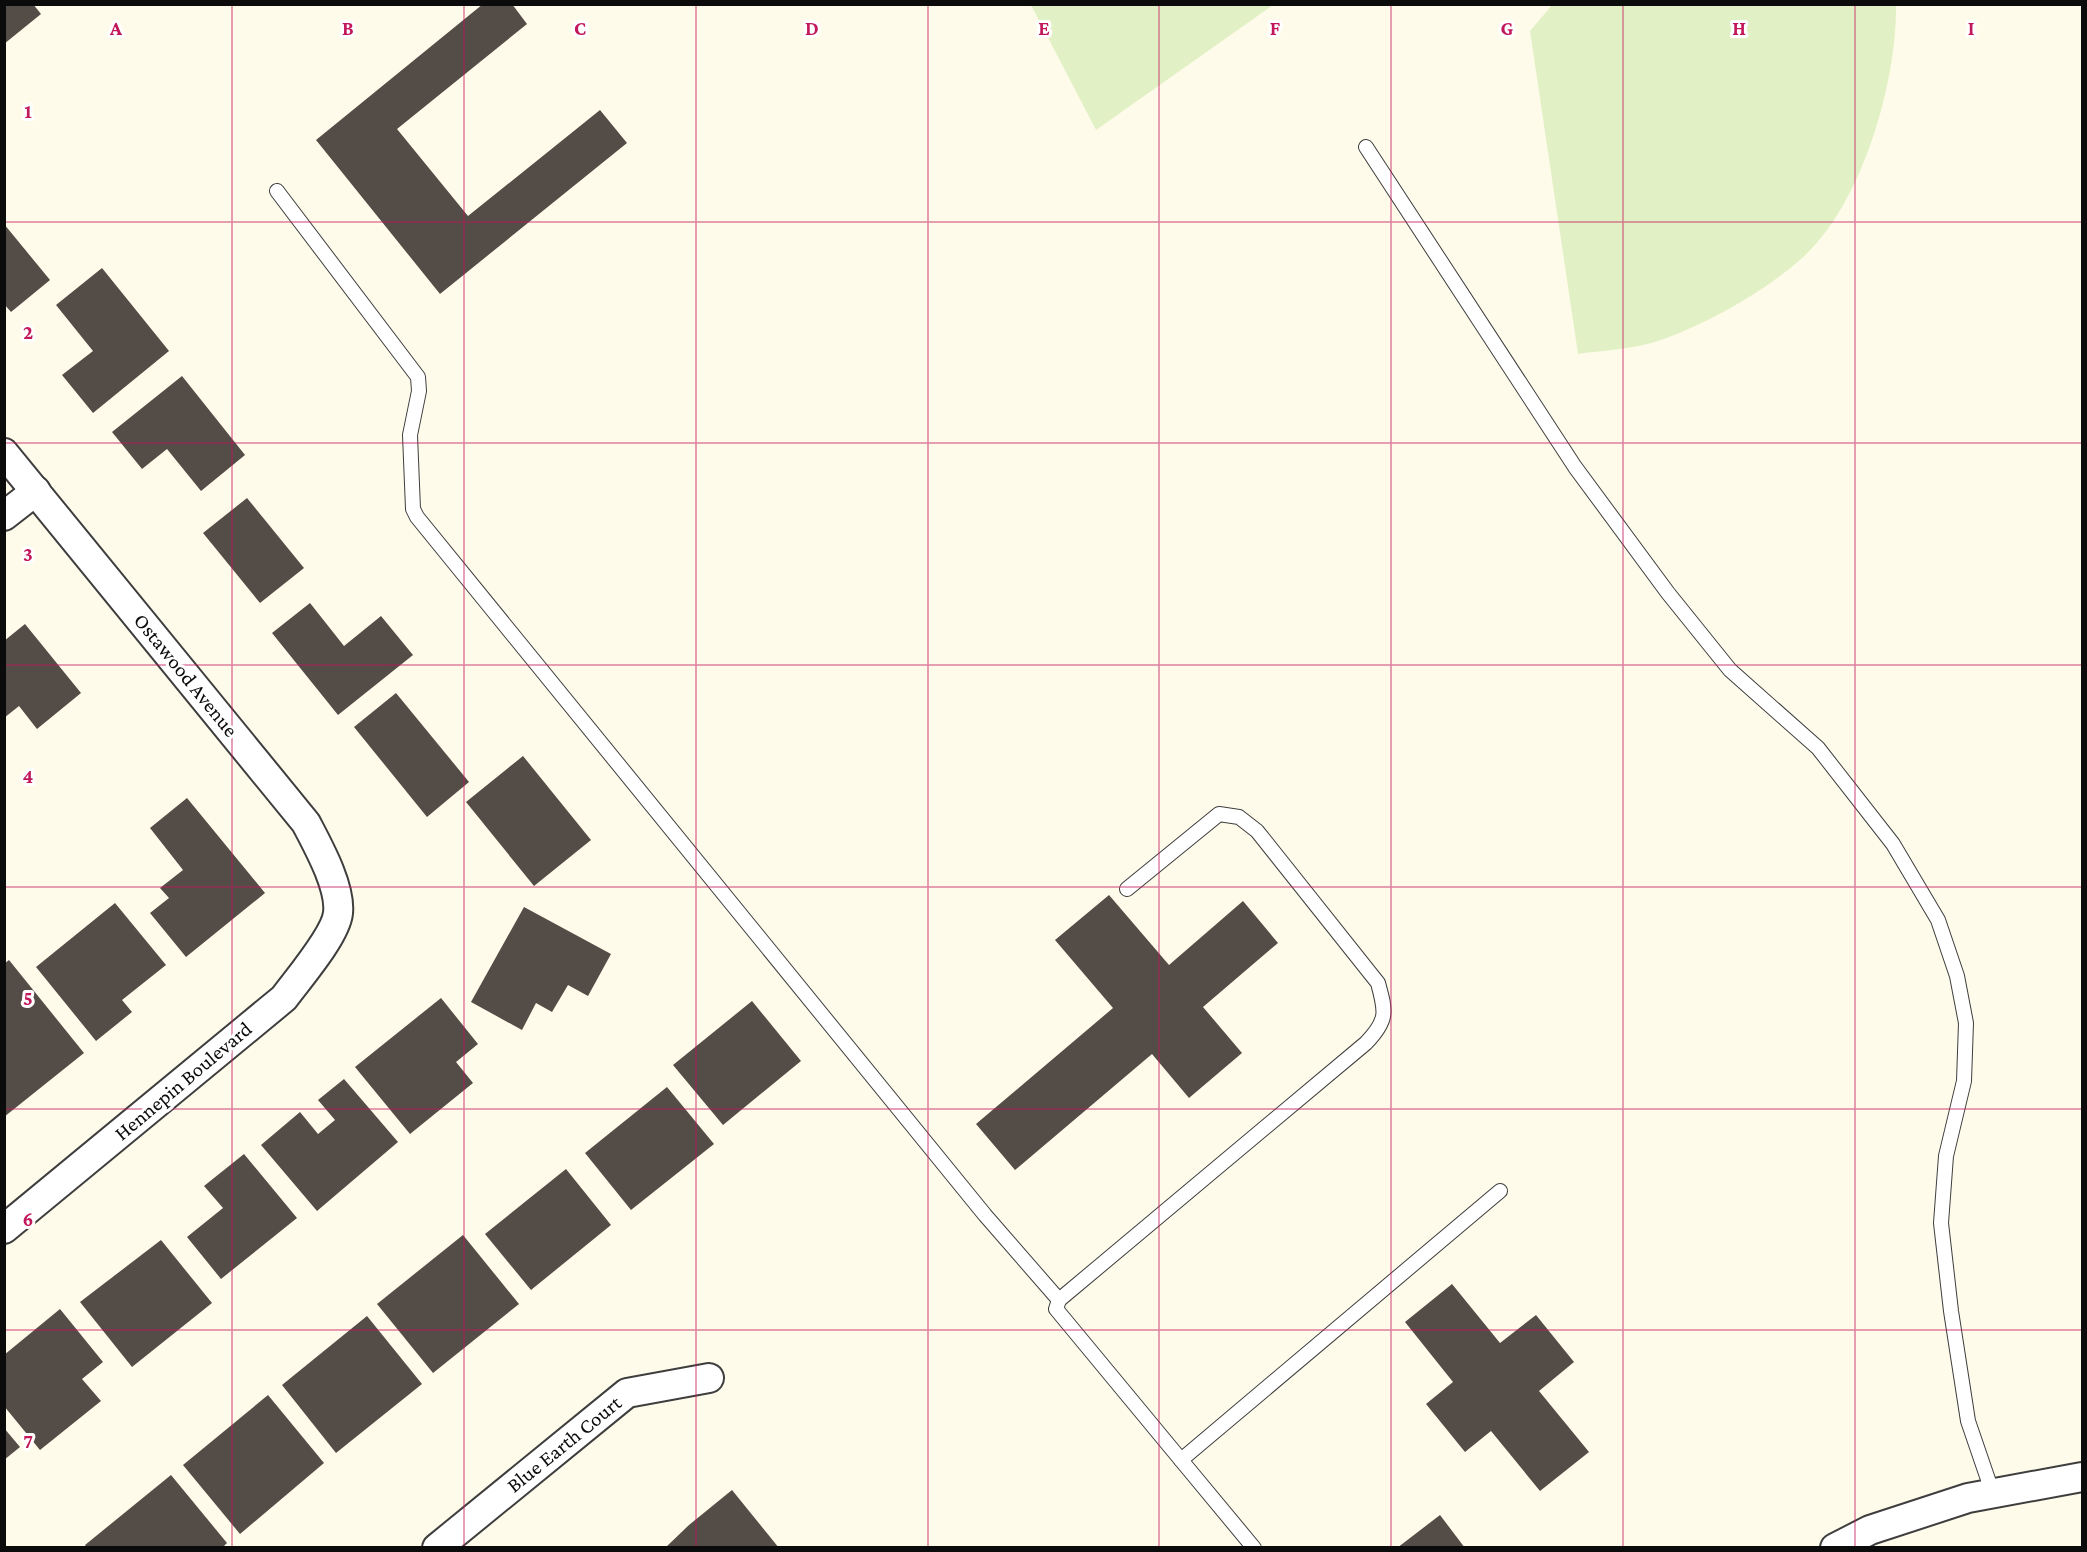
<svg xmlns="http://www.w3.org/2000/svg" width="2087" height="1552" viewBox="0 0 2087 1552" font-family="'Crimson Pro',serif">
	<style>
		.pitch { fill: #e2f1c5 }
		.building { fill: #544c47 }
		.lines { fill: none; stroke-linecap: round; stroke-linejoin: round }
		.lane-casing { stroke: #3e3e3e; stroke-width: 16 }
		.street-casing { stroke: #3e3e3e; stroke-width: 32 }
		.lane { stroke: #fff; stroke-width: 14 }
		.street { stroke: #fff; stroke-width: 28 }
		.grid { fill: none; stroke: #c2185b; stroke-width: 1.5; stroke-opacity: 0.55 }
		.labels { text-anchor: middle; stroke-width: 6; stroke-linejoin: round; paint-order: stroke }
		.street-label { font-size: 21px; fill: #0b0b0b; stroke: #fff }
		.grid-label { font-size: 20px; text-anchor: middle; font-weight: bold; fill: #c2185b; stroke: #fff; stroke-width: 6; stroke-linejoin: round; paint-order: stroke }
	</style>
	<rect width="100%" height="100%" fill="#fffbea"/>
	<g class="pitch">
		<path d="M1031 5H1273L1096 130Z"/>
		<path d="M1552 5H1896C1897 82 1862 206 1801 259 1762 293 1712 321 1664 339 1638 349 1605 350 1578 354L1530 31Z"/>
	</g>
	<g class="building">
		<path d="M4 4H33L41 14 4 44Z"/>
		<path d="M483 4H512L527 24 397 129 468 216 600 110 627 143 440 294 316 140Z"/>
		<path d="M4 224 50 280 11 312 4 304Z"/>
		<path d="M102 268 169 351 93 413 62 375 93 351 56 305Z"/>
		<path d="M182 376 245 455 201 491 167 449 142 469 112 432Z"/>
		<path d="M247 498 304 568 260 603 203 533Z"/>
		<path d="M310 603 344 646 381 616 413 655 338 715 272 633Z"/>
		<path d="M25 624 81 693 37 729 19 706 4 718V641Z"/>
		<path d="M396 693 469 782 427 817 354 727Z"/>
		<path d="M523 756 591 840 534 886 466 802Z"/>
		<path d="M187 798 265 893 186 957 150 913 169 898 160 888 183 870 150 828Z"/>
		<path d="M1109 895 1169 965 1243 901 1278 943 1203 1007 1242 1053 1189 1098 1152 1054 1015 1170 976 1124 1113 1008 1055 940Z"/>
		<path d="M115 903 166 965 122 1000 132 1012 96 1041 36 967Z"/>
		<path d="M524 907 611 954 588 996 568 985 552 1012 536 1003 522 1030 471 1002Z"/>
		<path d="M9 960 84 1053 4 1117V964Z"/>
		<path d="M441 998 478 1044 456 1062 473 1083 410 1134 355 1067Z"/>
		<path d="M752 1001 801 1061 723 1125 673 1065Z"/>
		<path d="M344 1079 398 1142 317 1211 261 1145 300 1112 318 1134 335 1120 318 1100Z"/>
		<path d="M667 1087 714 1144 631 1210 585 1153Z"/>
		<path d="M244 1154 297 1218 221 1279 187 1237 223 1208 204 1186Z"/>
		<path d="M566 1169 611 1225 531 1290 485 1234Z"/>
		<path d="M463 1235 519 1304 433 1373 377 1304Z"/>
		<path d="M161 1240 212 1303 132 1367 80 1302Z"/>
		<path d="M1452 1284 1500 1343 1536 1315 1574 1362 1539 1391 1589 1452 1540 1491 1491 1431 1465 1452 1426 1404 1453 1382 1405 1322Z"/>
		<path d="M60 1309 103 1362 82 1379 101 1401 40 1450 4 1406V1355Z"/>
		<path d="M367 1316 422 1384 336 1453 282 1385Z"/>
		<path d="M268 1395 324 1463 240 1534 183 1465Z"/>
		<path d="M4 1428 20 1447 4 1460Z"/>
		<path d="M171 1475 227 1543 222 1548H87L85 1545Z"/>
		<path d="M732 1490 779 1548H665L689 1525Z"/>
		<path d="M1440 1515 1465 1548H1397Z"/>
	</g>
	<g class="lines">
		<defs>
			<g id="lane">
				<path d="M1366 147 1575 467 1668 593 1730 670 1818 748 1893 844 1938 920 1957 976 1966 1023 1964 1081 1946 1156 1941 1223 1951 1311 1968 1421 1993 1494"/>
				<path d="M277 191 418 377 419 391 410 435 413 509 417 517 985 1215 1059 1300"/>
				<path d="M1127 889 1219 814 1239 817 1257 831 1378 983C1386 1012 1388 1020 1366 1043L1059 1300 1056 1309 1181 1460"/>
				<path d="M1254 1548 1181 1460 1500 1191"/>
			</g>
			<g id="street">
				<path d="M4 453 306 823C318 846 341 887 338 913 336 935 298 979 284 998L4 1229"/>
				<path d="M4 516 36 491"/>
				<path d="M437 1548 627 1393 709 1378"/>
				<path d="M1835 1548 1870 1530 1968 1498 2082 1477"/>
			</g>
		</defs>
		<use href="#lane" class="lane-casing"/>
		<use href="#street" class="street-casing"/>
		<use href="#lane" class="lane"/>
		<use href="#street" class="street"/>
	</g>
	<path class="grid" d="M232 4V1548M464 4V1548M696 4V1548M928 4V1548M1159 4V1548M1391 4V1548M1623 4V1548M1855 4V1548M4 222H2082M4 443H2082M4 665H2082M4 887H2082M4 1109H2082M4 1330H2082"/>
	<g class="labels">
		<g class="street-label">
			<text transform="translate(186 675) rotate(51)" y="7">Ostawood Avenue</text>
			<text transform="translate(183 1081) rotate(-40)" y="7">Hennepin Boulevard</text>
			<text transform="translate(564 1444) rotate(-39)" y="7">Blue Earth Court</text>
		</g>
	</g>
	<g class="grid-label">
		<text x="116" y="35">A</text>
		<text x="348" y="35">B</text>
		<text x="580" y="35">C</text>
		<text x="812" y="35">D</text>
		<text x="1044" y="35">E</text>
		<text x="1275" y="35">F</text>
		<text x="1507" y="35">G</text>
		<text x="1739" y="35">H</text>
		<text x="1971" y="35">I</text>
		<text x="28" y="118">1</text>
		<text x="28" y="339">2</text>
		<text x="28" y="561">3</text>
		<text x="28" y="783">4</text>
		<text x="28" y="1005">5</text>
		<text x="28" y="1226">6</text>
		<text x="28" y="1448">7</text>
	</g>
	<rect width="2087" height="1552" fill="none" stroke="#0b0b0b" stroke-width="12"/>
</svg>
